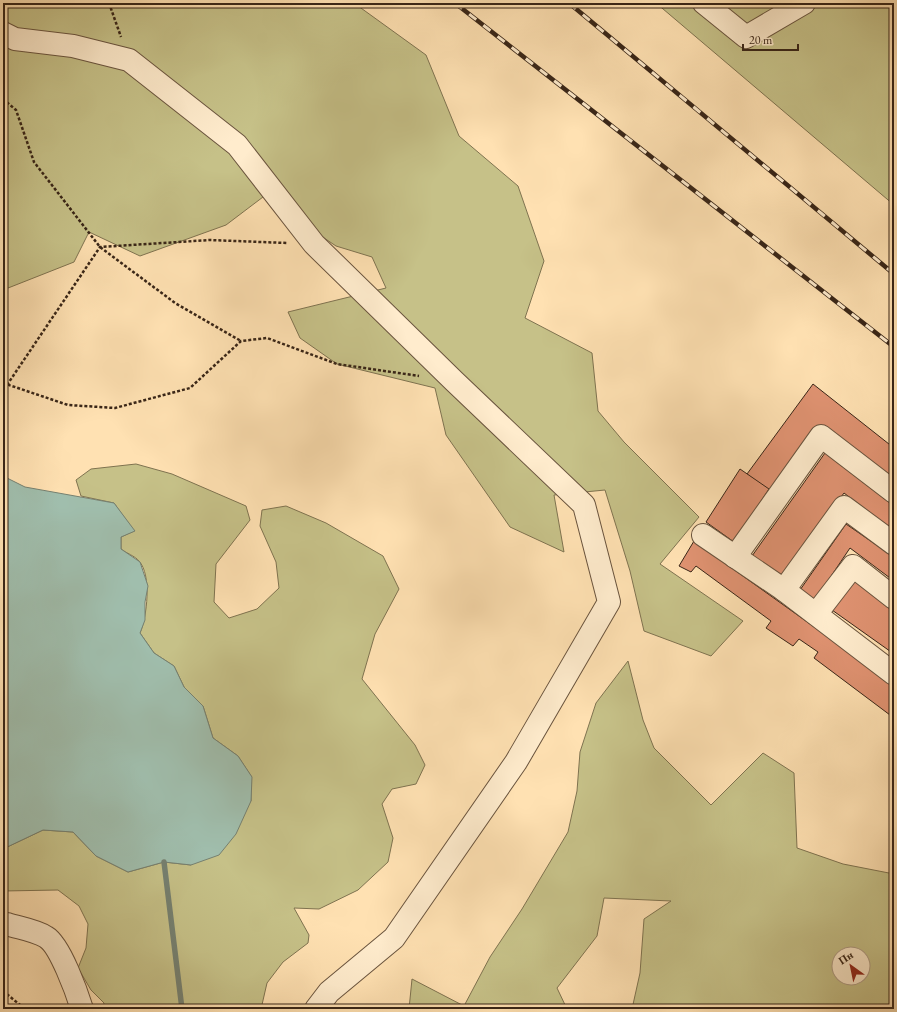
<svg xmlns="http://www.w3.org/2000/svg" width="897" height="1012" viewBox="0 0 897 1012" font-family="'EB Garamond',serif">
	<style>
		.green { fill: #c6c188; stroke: #7f7350; fill-rule: evenodd }
		.water { fill: #a0bead; stroke: #768171 }
		.lines { fill: none; stroke-linecap: round; stroke-linejoin: round }
		.stream { stroke: #768171; stroke-width: 5.5 }
		.building { fill: #df9271; stroke: #382517 }
		.minor-casing { stroke: #6a543e; stroke-width: 24 }
		.path { stroke: #382517; stroke-width: 2.5; stroke-dasharray: 3 2; stroke-linecap: butt }
		.minor { stroke: #ffeccd; stroke-width: 22 }
		.rail-casing { stroke: #382517; stroke-width: 4.5 }
		.rail { stroke: #ffeccd; stroke-width: 3; stroke-dasharray: 9; stroke-linecap: butt }
	</style>
	<rect width="100%" height="100%" fill="#ffe1b2"/>
	<filter id="stains"><feTurbulence type="fractalNoise" baseFrequency=".005" numOctaves="4"/><feColorMatrix values="0 0 0 0 .2 0 0 0 0 .09 0 0 0 0 .02 0 0 0 .5 -.17"/></filter>
	<radialGradient id="worn" r=".72"><stop offset=".6" stop-color="#630" stop-opacity="0"/><stop offset="1" stop-color="#630" stop-opacity=".3"/></radialGradient>
	<g class="green">
		<path d="M3 3H354L426 55 459 136 518 186 544 261 525 318 592 353 598 411 624 442 699 517 660 564 743 621 711 656 644 631 630 571 605 490 554 495 564 552 510 527 446 435 435 388 337 364 300 338 288 312 386 288 372 257 336 246 263 197 226 225 140 256 89 232 74 262 3 290Z"/>
		<path d="M656 3H894V205Z"/>
		<path d="M136 464 172 474 246 506 250 520 216 564 214 602 229 618 257 609 279 588 276 562 260 526 262 510 286 506 326 523 383 556 399 589 375 634 362 679 415 745 425 765 416 784 392 789 382 804 393 838 388 862 358 890 319 909 294 908 309 935 308 943 283 962 267 983 261 1009H103L104 1003 91 990 78 968 86 948 88 924 79 906 58 890 3 891V849L43 830 73 832 96 856 128 872 164 862 191 865 251 801V776L238 756 213 738 203 706 184 687 174 666 154 653 140 633C147 617 152 575 139 561 135 556 126 553 121 549V537L134 531 114 503 81 496 76 480 91 469Z"/>
		<path d="M628 661 643 720 654 748 711 805 763 753 794 773 797 848 843 864 894 874V991L887 1009H632L640 973 644 919 671 901 604 898 597 936 557 988 567 1009H409L412 979 464 1006 490 957 522 909 568 832 577 791 580 752 596 703ZM839 954H863V978H839Z"/>
	</g>
	<path class="water" d="M3 476 25 487 114 503 135 531 121 537V549L140 562 148 586 145 602V620L140 633 154 653 174 666 184 687 203 706 213 738 238 756 252 777 251 801 236 834 219 855 191 865 164 862 128 872 96 856 73 832 43 830 3 849Z"/>
	<g class="lines">
		<path class="stream" d="M164 862 182 1009"/>
	</g>
	<g class="building">
		<path d="M813 384 894 448V484L821 427 772 493 747 474Z"/>
		<path d="M825 453 894 506V531L844 493 782 577 752 556Z"/>
		<path d="M740 469 769 489 734 542 706 522Z"/>
		<path d="M846 524 894 557V581L850 548 815 600 800 590Z"/>
		<path d="M694 541 894 684V718L814 658 818 652 799 639 793 646 766 628 771 621 696 566 691 572 679 566Z"/>
		<path d="M854 580 894 610V654L832 610Z"/>
		<path d="M3 1005 12 1008V1009H3Z"/>
	</g>
	<g class="lines">
		<defs>
			<g id="minor">
				<path d="M704 3 746 37 804 3"/>
				<path d="M3 33 15 39 73 46 129 60 237 145 314 244 454 381 584 505 609 602 516 762 394 938 329 992 316 1009"/>
				<path d="M703 535 784 590 894 674"/>
				<path d="M735 557 821 436 894 492"/>
				<path d="M784 590 844 507 894 544"/>
				<path d="M816 614 853 566 894 598"/>
				<path d="M3 925 7 924C19 928 35 930 46 937 60 945 77 993 82 1009"/>
			</g>
		</defs>
		<use href="#minor" class="minor-casing"/>
		<g class="path">
			<path d="M109 3 121 37"/>
			<path d="M3 99 16 110 34 162 100 247 175 303 241 341"/>
			<path d="M3 383 68 405 115 408 190 388 241 341 267 338 337 364 419 376"/>
			<path d="M7 385 100 247 210 240 287 243"/>
			<path d="M3 991 25 1009"/>
		</g>
		<use href="#minor" class="minor"/>
		<defs>
			<g id="rail">
				<path d="M455 3 894 347"/>
				<path d="M569 3 894 274"/>
			</g>
		</defs>
		<use href="#rail" class="rail-casing"/>
		<use href="#rail" class="rail"/>
	</g>
	<rect width="897" height="1012" fill="none" stroke="#ffe1b2" stroke-width="16"/>
	<rect x="4" y="4" width="889" height="1004" fill="none" stroke="#382517" stroke-width="2"/>
	<rect x="8" y="8" width="881" height="996" fill="none" stroke="#382517"/>
	<g transform="translate(851 966) rotate(327)"><circle r="19" fill="#ffeccd" stroke="#af9c84"/>
	<path d="M0-3L7 15L0 10L-7 15Z" fill="#8f2418"/>
	<text y="-6" font-size="11" font-weight="bold" text-anchor="middle" fill="#382517">Пн</text>
	</g>
	<path d="M743 44v6h55v-6" fill="none" stroke="#382517" stroke-width="2"/>
	<text x="749" y="44" font-size="12" fill="#382517" stroke="#ffeccd" stroke-width="3" paint-order="stroke">20 m</text>
	<rect width="100%" height="100%" filter="url(#stains)"/>
	<rect width="100%" height="100%" fill="url(#worn)"/>
</svg>
